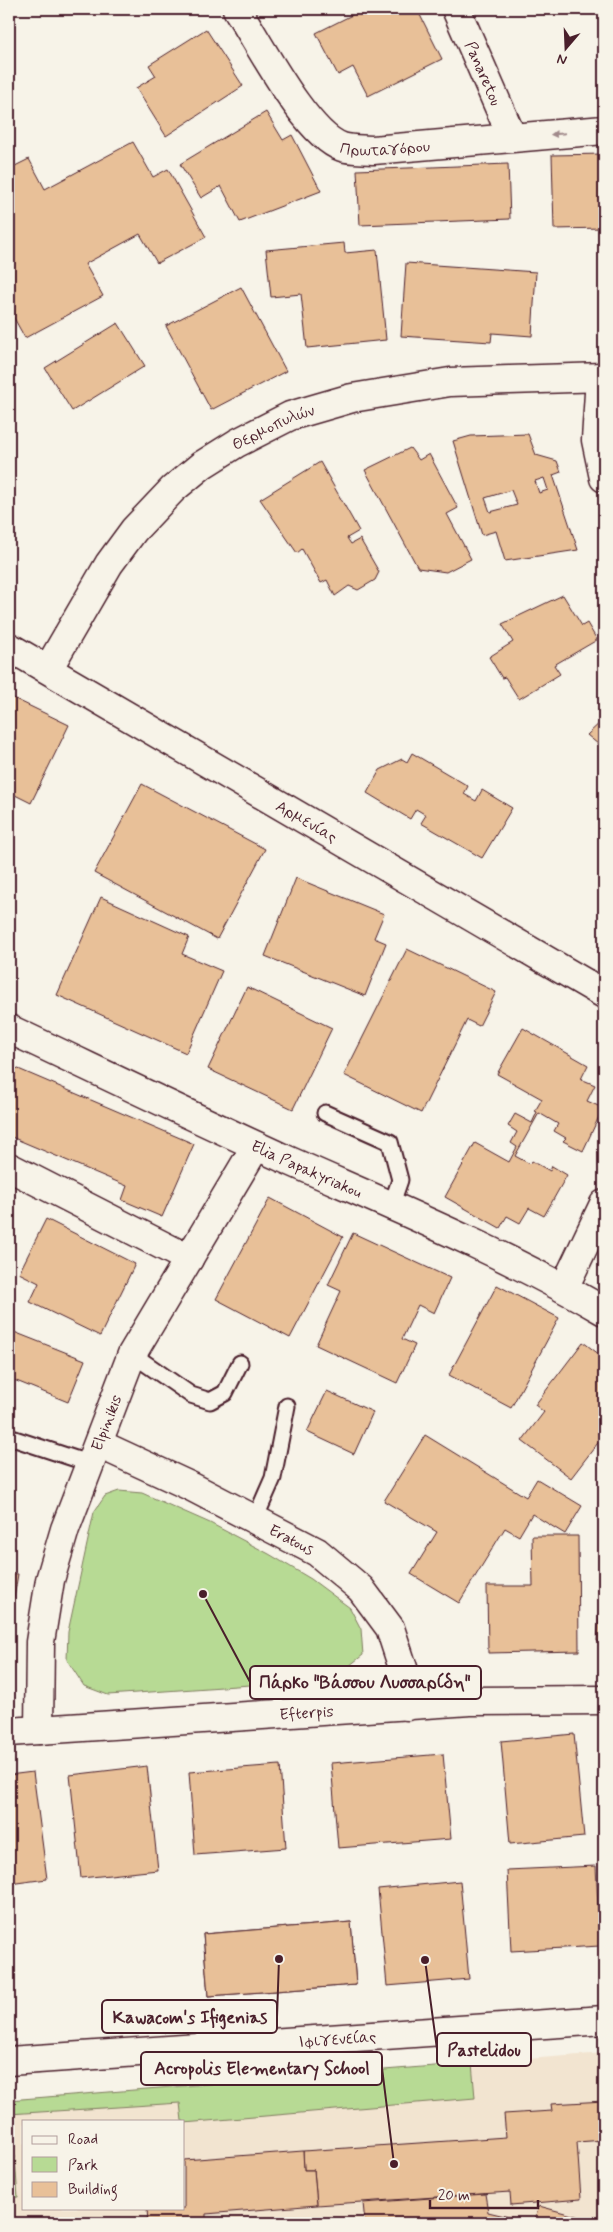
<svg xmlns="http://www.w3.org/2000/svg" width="613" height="2232" viewBox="0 0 613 2232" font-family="Mynerve,sans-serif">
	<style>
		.built { fill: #f2e4d0; fill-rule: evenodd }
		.green { fill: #b7da94; stroke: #807c60 }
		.building { fill: #e8c098; stroke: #4a1f2b; fill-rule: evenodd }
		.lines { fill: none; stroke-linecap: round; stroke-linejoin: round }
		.service-casing { stroke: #4a1f2b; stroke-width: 19 }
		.minor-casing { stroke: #4a1f2b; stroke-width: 31 }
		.tertiary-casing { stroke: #4a1f2b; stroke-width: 31 }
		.secondary-casing { stroke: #4a1f2b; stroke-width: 31 }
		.service { stroke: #f7f3e8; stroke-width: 15 }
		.minor { stroke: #f7f3e8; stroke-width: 28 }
		.tertiary { stroke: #f7f3e8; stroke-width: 28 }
		.secondary { stroke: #f7f3e8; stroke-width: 28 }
		.oneway { fill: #a0898a }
		.labels { text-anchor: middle; stroke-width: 4; stroke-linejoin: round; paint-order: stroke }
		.street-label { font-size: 16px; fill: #4a1f2b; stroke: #f7f3e8 }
		.leader { fill: none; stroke: #4a1f2b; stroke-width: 2 }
		.callout-dot { fill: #4a1f2b; stroke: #f7f3e8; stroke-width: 2 }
		.callout { fill: #f7f3e8; stroke: #4a1f2b; stroke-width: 2 }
		.callout-label { font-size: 18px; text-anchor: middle; font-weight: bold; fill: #4a1f2b }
	</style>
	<rect width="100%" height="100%" fill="#f7f3e8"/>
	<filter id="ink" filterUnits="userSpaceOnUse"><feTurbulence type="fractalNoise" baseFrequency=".02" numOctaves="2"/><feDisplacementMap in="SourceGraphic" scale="10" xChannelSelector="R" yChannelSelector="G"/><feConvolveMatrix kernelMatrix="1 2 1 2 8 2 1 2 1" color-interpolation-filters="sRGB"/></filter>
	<g filter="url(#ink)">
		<path class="built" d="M604 2053V2223H9V2100ZM24 2121H184V2208H24Z"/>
		<g class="green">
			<path d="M119 1491 142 1493 210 1523 269 1554 311 1579 350 1608 361 1629 363 1655 345 1669 322 1680 108 1695 84 1686 67 1660 68 1632 94 1512 105 1496Z"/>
			<path d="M472 2063 475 2098 184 2123V2121H182L180 2103 9 2114V2100Z"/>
			<path d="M13 2135 18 2197 9 2198V2136Z"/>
		</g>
		<g class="building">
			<path d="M364 9H417L442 59 368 96 353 67 338 75 316 33Z"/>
			<path d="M206 29 243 86 166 136 136 88 156 76 149 65Z"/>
			<path d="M266 112 283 140 292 135 321 191 240 222 221 186 201 198 180 164Z"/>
			<path d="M133 142 153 177 168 169 206 237 157 263 140 234 85 264 103 296 25 338 9 309V169L29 159 45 189Z"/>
			<path d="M604 154V228L554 229 552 155Z"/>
			<path d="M508 164 510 219 360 225 357 170Z"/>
			<path d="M344 243 345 253 377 250 386 340 307 348 301 294 271 297 266 250Z"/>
			<path d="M406 263 536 272 532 336 492 333 491 342 401 336Z"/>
			<path d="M241 287 286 371 211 410 166 326Z"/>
			<path d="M118 323 145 366 72 411 45 368Z"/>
			<path d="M528 434 536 455 557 461 561 472 553 475 578 550 505 561 496 531 482 535 453 441 471 436ZM544 478 548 490 539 493 535 481ZM511 490 517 505 490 512 485 498Z"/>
			<path d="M410 448 419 460 429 454 458 508 447 514 471 559 446 572 418 568 365 470Z"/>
			<path d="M320 462 359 531 347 538 351 544 360 539 379 572 375 580 358 590 349 586 335 596 327 580 321 583 302 549 297 553 260 499Z"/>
			<path d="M563 595 582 626 587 623 597 640 554 665 560 674 519 699 505 677 502 678 489 657 513 642 502 624Z"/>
			<path d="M9 696 69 725 31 803 9 792Z"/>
			<path d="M604 719V749L587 735Z"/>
			<path d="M412 753 468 786 464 794 476 801 482 790 512 808 482 858 421 823 426 815 416 809 410 819 367 793 380 770 402 759 407 762Z"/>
			<path d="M142 784 265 849 217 939 94 873Z"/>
			<path d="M296 878 384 914 374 938 386 943 365 996 265 956Z"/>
			<path d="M101 897 189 937 182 954 222 971 186 1053 57 995Z"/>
			<path d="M407 949 496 992 479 1026 467 1020 421 1113 344 1075Z"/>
			<path d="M247 987 332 1028 293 1109 208 1069Z"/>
			<path d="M523 1028 588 1065 581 1079 595 1085 587 1101 603 1108 583 1151 563 1141 566 1138 554 1131 558 1124 539 1113 515 1156 530 1164 532 1161 550 1171 552 1166 567 1175 544 1216 529 1208 520 1223 507 1216 500 1228 445 1197 475 1143 509 1162 517 1147 511 1143 517 1132 508 1126 515 1114 532 1123 537 1112 535 1111 542 1099 497 1074Z"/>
			<path d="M9 1065 194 1144 162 1217 122 1200 127 1186 9 1136Z"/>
			<path d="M270 1198 343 1237 290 1338 216 1299Z"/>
			<path d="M46 1219 135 1264 100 1336 30 1302 39 1283 19 1273Z"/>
			<path d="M353 1233 450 1278 434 1313 418 1305 402 1339 415 1345 397 1383 316 1345 341 1291 328 1285Z"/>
			<path d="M497 1285 559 1318 511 1408 449 1375Z"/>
			<path d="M9 1330 85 1360 68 1402 9 1378Z"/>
			<path d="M583 1342 604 1358V1435L571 1478 522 1441 544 1412 535 1405Z"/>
			<path d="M327 1391 373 1412 354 1454 307 1432Z"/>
			<path d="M425 1435 526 1497 537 1479 582 1506 565 1534 532 1514 519 1536 505 1528 459 1603 411 1574 437 1532 384 1501Z"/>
			<path d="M532 1536H578L579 1651 488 1653 487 1586H533Z"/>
			<path d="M9 1573 18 1574 9 1628Z"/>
			<path d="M602 1579H604V1642L597 1641Z"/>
			<path d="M574 1734 584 1837 510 1844 501 1741Z"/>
			<path d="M443 1754 451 1839 338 1848 331 1763Z"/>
			<path d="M280 1765 286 1848 195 1855 189 1772Z"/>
			<path d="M147 1766 158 1870 81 1878 70 1775Z"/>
			<path d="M33 1772 47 1879 9 1884V1775Z"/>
			<path d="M596 1866 600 1946 511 1951 507 1870Z"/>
			<path d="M460 1881 469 1979 387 1986 378 1889Z"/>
			<path d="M351 1922 356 1985 208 1996 203 1934Z"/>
			<path d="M351 1922 356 1985 208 1996 203 1934Z"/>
			<path d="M604 2101V2140L577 2142 581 2199 511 2205 510 2192 317 2205 314 2170H304L303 2151 506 2137 504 2114 552 2111 551 2104Z"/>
			<path d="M303 2151 304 2170H314L317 2205 206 2214V2223H148L147 2208H184V2160Z"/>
			<path d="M485 2194 488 2212 534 2223H365L363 2203Z"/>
			<path d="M539 2206 587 2219 590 2223H534Z"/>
		</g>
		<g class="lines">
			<defs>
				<g id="service">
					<path d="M325 1113 390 1142 400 1180 391 1206"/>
					<path d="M132 1354 191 1395 210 1401 225 1393 240 1363"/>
					<path d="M9 1437 91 1464"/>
					<path d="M255 1519 273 1478 287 1406"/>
				</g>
				<g id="minor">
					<path id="s1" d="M237 9C259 43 306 135 342 147 351 150 363 149 373 150L604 130"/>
					<path id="s2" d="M456 9 512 137"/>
					<path d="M600 377 596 440 604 478"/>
					<path id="s3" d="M9 1029C100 1072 191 1116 283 1158 391 1206 501 1251 604 1311"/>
					<path d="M9 1167 189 1259"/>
					<path d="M564 1288 604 1204"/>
					<path id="s4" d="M99 1444 192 1487 317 1552 361 1589 390 1628 404 1671 407 1706"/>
					<path id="s5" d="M39 1730 40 1642 50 1580 65 1529 132 1354 256 1146"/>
					<path id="s6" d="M9 1732 470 1701 604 1700"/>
				</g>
				<g id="tertiary">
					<path id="s7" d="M48 669 109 564 134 530 173 489 202 465 237 443 290 416 352 398 450 382 604 377"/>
					<path id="s8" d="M9 2061 604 2020"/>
				</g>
				<g id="secondary">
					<path id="s9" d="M9 647 604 994"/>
				</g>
			</defs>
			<use href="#service" class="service-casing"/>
			<use href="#minor" class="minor-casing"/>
			<use href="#tertiary" class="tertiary-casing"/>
			<use href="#secondary" class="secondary-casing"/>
			<use href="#service" class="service"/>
			<use href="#minor" class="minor"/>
			<use href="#tertiary" class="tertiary"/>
			<use href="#secondary" class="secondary"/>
		</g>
		<defs><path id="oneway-solid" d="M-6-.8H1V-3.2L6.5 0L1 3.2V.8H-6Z" transform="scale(1.25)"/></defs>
		<use class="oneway" href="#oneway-solid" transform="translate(558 134) rotate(175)"/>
	</g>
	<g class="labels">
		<g class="street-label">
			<text dy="6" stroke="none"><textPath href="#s2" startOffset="70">Panaretou</textPath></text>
			<text dy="6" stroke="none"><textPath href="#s1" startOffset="219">Πρωταγόρου</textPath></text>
			<text dy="6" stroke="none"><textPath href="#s7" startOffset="339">Θερμοπυλών</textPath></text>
			<text dy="6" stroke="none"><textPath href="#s9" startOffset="345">Αρμενίας</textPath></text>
			<text dy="6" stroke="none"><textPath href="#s3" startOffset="329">Elia Papakyriakou</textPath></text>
			<text dy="6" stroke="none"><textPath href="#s5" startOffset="318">Elpinikis</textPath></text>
			<text dy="6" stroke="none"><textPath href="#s4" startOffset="215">Eratous</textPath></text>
			<text dy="6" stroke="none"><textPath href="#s6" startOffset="298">Efterpis</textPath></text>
			<text dy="6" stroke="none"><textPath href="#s8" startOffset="329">Ιφιγενείας</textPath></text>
		</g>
	</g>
	<path class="leader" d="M203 1594L250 1682M279 1959L277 2017M425 1960L437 2049M394 2164L382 2068"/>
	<g class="callout-dot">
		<circle cx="203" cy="1594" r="5"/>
		<circle cx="279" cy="1959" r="5"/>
		<circle cx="425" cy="1960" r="5"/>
		<circle cx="394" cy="2164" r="5"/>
	</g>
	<g class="callout">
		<rect x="250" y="1666" width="231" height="33" rx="5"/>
		<rect x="102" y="2000" width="175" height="33" rx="5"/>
		<rect x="437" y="2033" width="94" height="33" rx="5"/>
		<rect x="141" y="2052" width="241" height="33" rx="5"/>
	</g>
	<g class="callout-label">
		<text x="365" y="1688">Πάρκο "Βάσσου Λυσσαρίδη"</text>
		<text x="190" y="2023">Kawacom's Ifigenias</text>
		<text x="484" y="2056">Pastelidou</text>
		<text x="262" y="2074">Acropolis Elementary School</text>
	</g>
	<rect width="613" height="2232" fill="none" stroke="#f7f3e8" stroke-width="30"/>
	<rect x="15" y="15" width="583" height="2202" fill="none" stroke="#4a1f2b" stroke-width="2" filter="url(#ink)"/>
	<rect x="22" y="2120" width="162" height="90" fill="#f7f3e8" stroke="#b29e9c"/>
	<rect x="32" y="2136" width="25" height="8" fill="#f7f3e8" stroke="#b29e9c"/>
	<text x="68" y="2144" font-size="15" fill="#4a1f2b">Road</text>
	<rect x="32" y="2157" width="25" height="15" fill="#b7da94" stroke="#b29e9c"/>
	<text x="68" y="2170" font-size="15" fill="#4a1f2b">Park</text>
	<rect x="32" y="2182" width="25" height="15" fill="#e8c098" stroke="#b29e9c"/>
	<text x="68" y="2194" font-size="15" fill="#4a1f2b">Building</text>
	<g transform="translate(566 48) rotate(199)" stroke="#f7f3e8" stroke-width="4" paint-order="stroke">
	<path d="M0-4L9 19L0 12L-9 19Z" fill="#4a1f2b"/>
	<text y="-8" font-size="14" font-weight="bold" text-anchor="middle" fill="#4a1f2b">N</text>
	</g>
	<path d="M430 2200v8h108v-8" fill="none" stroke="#4a1f2b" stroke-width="2.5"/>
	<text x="438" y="2200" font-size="15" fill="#4a1f2b" stroke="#f7f3e8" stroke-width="4" paint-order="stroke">20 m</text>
</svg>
